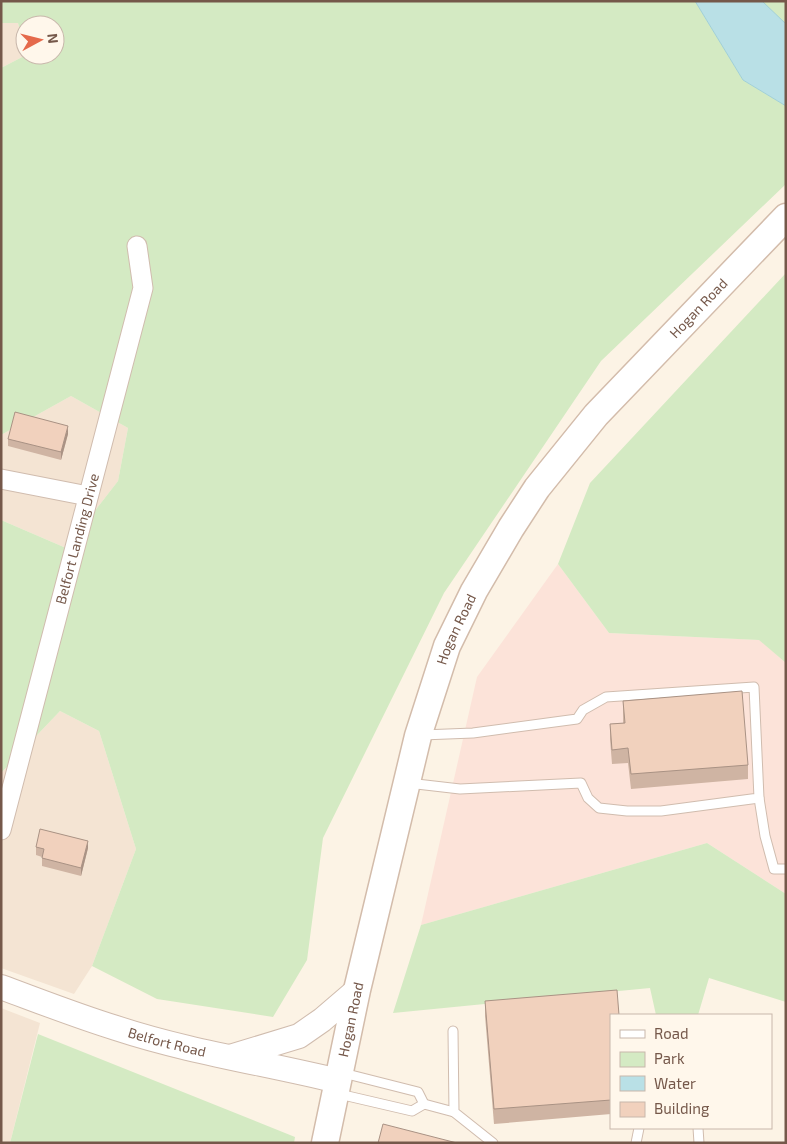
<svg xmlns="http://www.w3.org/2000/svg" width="787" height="1144" viewBox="0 0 787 1144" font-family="'Exo 2',sans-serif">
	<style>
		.residential { fill: #f4e4d3 }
		.commercial { fill: #fce3d9 }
		.green { fill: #d4eac3 }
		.water { fill: #b9e0e6; stroke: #a0d0d7 }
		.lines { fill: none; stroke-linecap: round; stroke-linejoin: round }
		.service-casing { stroke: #d0bcae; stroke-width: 11 }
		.minor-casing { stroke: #d0bcae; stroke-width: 21 }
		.tertiary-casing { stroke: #d0bcae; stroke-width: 26 }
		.secondary-casing { stroke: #d3bcab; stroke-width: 29 }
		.service { stroke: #fff; stroke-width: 9 }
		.minor { stroke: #fff; stroke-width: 19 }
		.tertiary { stroke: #fff; stroke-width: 24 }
		.secondary { stroke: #fff; stroke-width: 26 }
		.wall { fill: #cfb4a3 }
		.shaded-wall { fill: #a99284 }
		.building { fill: #f1d1bd; stroke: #a99284 }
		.labels { text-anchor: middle; stroke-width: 4; stroke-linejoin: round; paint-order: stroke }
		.street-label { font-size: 14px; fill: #75584a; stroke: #fff7eb }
	</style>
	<rect width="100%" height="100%" fill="#fcf3e5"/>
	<g class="residential">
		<path d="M1 23H18L26 55 1 68Z"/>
		<path d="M71 396 128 428 118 481 66 548 1 520V435Z"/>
		<path d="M60 711 99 731 136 849 92 966 74 994 1 968V773Z"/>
		<path d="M1 1008 40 1023 10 1143H1Z"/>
	</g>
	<path class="commercial" d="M558 564 609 633 760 640 786 663V894L707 843 421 925 477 677Z"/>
	<g class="green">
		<path d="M1 1H695L743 80 786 106V184L601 361 444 593 323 838 307 960 273 1017 157 999 92 966 136 849 99 731 60 711 1 773V520L66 548 118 481 128 428 71 396 1 435V68L26 55H55V25H25V50L18 23H1Z"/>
		<path d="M762 1H786V24L764 4Z"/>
		<path d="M786 273V663L759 640 609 633 558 564 590 483Z"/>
		<path d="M707 843 786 894V1002L709 978 698 1015H656L650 988 393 1013 421 925Z"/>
		<path d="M38 1034 295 1137 294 1143H10Z"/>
	</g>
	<path class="water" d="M695 1H762L786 24V106L743 80Z"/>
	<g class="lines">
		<defs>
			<g id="service">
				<path d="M408 783 460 789 581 783 588 798 599 808 627 811H661L759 798 754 687 606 697 583 710 577 719 473 733 422 735"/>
				<path d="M759 798 765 836 774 869H786"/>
				<path d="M453 1031 454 1112 493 1143"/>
				<path d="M339 1094 412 1111 424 1104 418 1092 343 1073"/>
				<path d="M424 1104 454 1112"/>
				<path d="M698 1128 699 1143"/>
				<path d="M636 1143 639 1128"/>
			</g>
			<g id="minor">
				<path d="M1 479 88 496"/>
				<path id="s1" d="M1 830 143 288 137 246"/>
			</g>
			<g id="tertiary">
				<path id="s2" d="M1 987C39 1001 77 1016 116 1028 189 1052 264 1063 338 1081"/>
				<path d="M230 1057 299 1036 322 1020 357 990"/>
			</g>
			<g id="secondary">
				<path id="s3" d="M325 1143 357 990 418 736 447 646 474 591 511 528 537 488 596 415 786 217"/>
			</g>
		</defs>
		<use href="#service" class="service-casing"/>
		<use href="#minor" class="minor-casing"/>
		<use href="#tertiary" class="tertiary-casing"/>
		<use href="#secondary" class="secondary-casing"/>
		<use href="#service" class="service"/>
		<use href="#minor" class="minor"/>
		<use href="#tertiary" class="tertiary"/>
		<use href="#secondary" class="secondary"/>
	</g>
	<g class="wall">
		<path d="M68 434 61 460 8 446V439Z"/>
		<path d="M623 701 748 765V779L631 789 628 763 612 764 610 739V724L623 723Z"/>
		<path d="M36 847 88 848 81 876 42 866V857L36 855Z"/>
		<path d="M485 1001 611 1015V1114L494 1124 485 1016Z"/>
	</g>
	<g class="shaded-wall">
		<path d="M68 426V434L61 460V452Z"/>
		<path d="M88 841V848L81 876V868Z"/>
	</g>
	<g class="building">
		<path d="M15 412 68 426 61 452 8 439Z"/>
		<path d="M742 691 748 765 631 774 628 748 612 750 610 724 625 723 623 701Z"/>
		<path d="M40 829 88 841 81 868 42 858 44 849 36 847Z"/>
		<path d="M617 990 619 1015H611V1100L494 1109 485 1001Z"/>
		<path d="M383 1124 457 1143H378Z"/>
	</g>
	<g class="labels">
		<g class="street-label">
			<text dy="5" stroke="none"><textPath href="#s3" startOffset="936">Hogan Road</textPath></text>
			<text dy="5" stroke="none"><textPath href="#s1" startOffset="301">Belfort Landing Drive</textPath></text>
			<text dy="5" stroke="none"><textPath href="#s3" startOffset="531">Hogan Road</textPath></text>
			<text dy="5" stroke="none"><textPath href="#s3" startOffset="126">Hogan Road</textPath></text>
			<text dy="5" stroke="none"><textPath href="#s2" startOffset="175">Belfort Road</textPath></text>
		</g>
	</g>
	<rect width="787" height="1144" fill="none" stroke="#75584a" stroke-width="5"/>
	<rect x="610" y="1014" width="162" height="115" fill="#fff7eb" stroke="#c8b7ab"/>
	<rect x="620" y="1030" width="25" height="8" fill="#ffffff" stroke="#c8b7ab"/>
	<text x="654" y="1039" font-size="15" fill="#75584a">Road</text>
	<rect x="620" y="1052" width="25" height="15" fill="#d4eac3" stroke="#c8b7ab"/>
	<text x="654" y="1064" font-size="15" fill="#75584a">Park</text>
	<rect x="620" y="1076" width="25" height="15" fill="#b9e0e6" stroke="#c8b7ab"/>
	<text x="654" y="1089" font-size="15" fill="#75584a">Water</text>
	<rect x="620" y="1102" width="25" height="15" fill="#f1d1bd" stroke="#c8b7ab"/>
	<text x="654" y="1114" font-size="15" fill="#75584a">Building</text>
	<g transform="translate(40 40) rotate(83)"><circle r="24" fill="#fff7eb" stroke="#c8b7ab"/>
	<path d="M0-4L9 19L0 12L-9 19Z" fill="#e56a4b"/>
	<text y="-8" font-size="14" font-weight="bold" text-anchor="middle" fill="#75584a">N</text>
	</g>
</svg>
